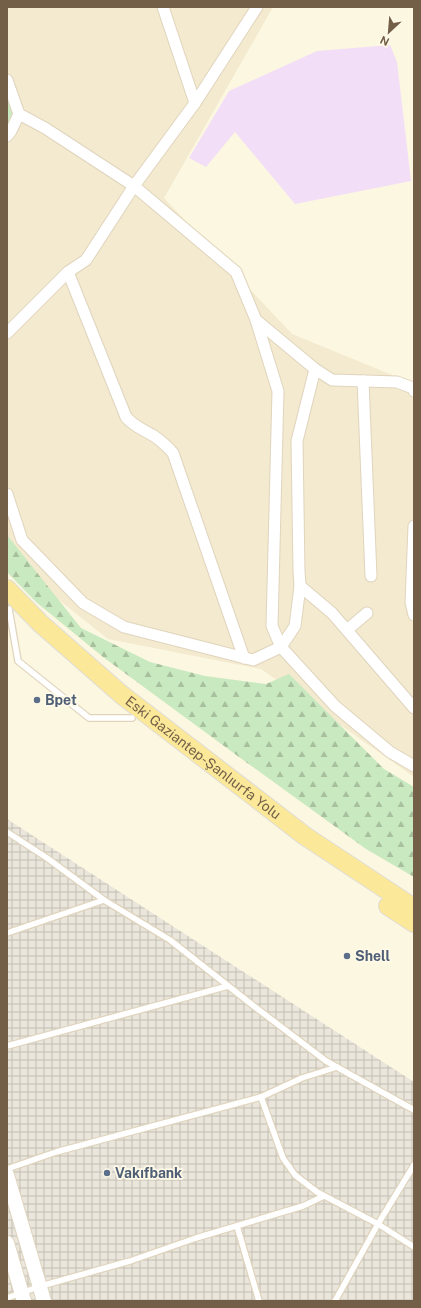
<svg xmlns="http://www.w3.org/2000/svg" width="421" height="1308" viewBox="0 0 421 1308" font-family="'Public Sans',sans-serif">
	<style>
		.residential { fill: #f3eacf }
		.industrial { fill: url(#industrial-grid) }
		.education { fill: #f3def8 }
		.green { fill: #c9e9c0 }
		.forest { fill: url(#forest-firs) }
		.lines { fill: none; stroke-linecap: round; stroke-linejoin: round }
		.service-casing { stroke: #e0d4bd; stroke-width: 8 }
		.minor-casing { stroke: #e0d4bd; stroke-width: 13 }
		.tertiary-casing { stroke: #e0d4bd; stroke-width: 16 }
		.primary-casing { stroke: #e0dcd7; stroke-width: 20 }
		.service { stroke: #fff; stroke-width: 5.5 }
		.minor { stroke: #fff; stroke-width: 11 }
		.tertiary { stroke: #fff; stroke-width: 14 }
		.primary { stroke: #fbe999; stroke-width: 18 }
		.service-dot { fill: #5c6f8a; stroke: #fffae7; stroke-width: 1.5 }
		.labels { text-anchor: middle; stroke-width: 3.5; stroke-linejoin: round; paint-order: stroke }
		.service-label { font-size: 14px; font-weight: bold; fill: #4e5e75; stroke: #fffae7; text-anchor: start }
		.street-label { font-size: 14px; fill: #735f48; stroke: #fffae7 }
	</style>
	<defs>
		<pattern id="industrial-grid" width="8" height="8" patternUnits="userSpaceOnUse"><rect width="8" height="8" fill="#eae6dc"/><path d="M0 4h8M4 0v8" fill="none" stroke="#c2beb4"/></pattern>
		<pattern id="forest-firs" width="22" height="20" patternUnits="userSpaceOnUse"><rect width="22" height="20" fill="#c9e9c0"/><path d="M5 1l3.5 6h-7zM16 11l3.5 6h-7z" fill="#a8c09e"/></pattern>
	</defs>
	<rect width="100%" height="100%" fill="#fcf7e1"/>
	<path class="residential" d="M7 7H273L164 198 292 334 414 384V777L261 669 108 639 7 559Z"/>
	<path class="industrial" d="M7 819 414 1082V1301H7Z"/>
	<path class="education" d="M390 45 397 62 411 181 295 204 235 132 206 167 189 158 229 91 317 51Z"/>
	<path class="green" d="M7 92 13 111 9 128 7 130Z"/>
	<path class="forest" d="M7 535 81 628 150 662 205 676 266 684 289 674 384 769 414 787V877L366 849 239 757 103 657 36 602 7 572Z"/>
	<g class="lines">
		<defs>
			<g id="service">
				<path d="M9 609 18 661 89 718H132"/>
				<path d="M7 832 47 858 104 900 170 940 255 1007 326 1061 414 1110"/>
				<path d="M7 933 104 900"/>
				<path d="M7 1046 228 986"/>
				<path d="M261 1097 283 1158 295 1175 317 1192 378 1224 414 1247"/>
				<path d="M7 1169 56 1152 261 1097 302 1078 337 1067"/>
				<path d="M237 1226 259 1301"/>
				<path d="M7 1298 41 1286 130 1261 196 1238 303 1206 324 1196"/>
				<path d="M335 1301 378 1224 414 1165"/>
			</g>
			<g id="minor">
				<path d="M163 7 195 103"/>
				<path d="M7 80 19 114"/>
				<path d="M7 136 11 131 19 114 45 128 134 186 236 272 256 320 278 391 272 626 281 647 335 706 390 752 414 766"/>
				<path d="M68 272 126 417C133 426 144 430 154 436 161 441 167 446 173 453L244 658"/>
				<path d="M256 320 315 369 332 380 397 382 413 388 414 391"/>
				<path d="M7 333 68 272 86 260 134 186 195 103 257 7"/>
				<path d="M363 381 371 576"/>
				<path d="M7 494 22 540 83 603 124 627 253 660 281 647 295 626 300 586 299 571 297 441 315 369"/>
				<path d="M414 526 411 602 414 615"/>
				<path d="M300 586 332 613 414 708"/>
				<path d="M347 630 367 613"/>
			</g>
			<g id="tertiary">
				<path d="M7 1175 44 1301"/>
				<path d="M7 1243 24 1301"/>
			</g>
			<g id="primary">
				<path id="s1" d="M7 589 40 623 122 695 305 836 414 908"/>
				<path d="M388 906 414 923"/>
			</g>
		</defs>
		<use href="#service" class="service-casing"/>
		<use href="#minor" class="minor-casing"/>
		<use href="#tertiary" class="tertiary-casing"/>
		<use href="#primary" class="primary-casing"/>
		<use href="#service" class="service"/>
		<use href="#minor" class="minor"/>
		<use href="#tertiary" class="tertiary"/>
		<use href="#primary" class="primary"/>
	</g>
	<g class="service-dot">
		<circle cx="37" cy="700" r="4"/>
		<circle cx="347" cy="956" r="4"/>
		<circle cx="107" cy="1173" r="4"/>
	</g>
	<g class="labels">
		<g class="service-label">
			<text x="45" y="705">Bpet</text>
			<text x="355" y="961">Shell</text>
			<text x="115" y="1178">Vakıfbank</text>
		</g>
		<g class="street-label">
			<text dy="5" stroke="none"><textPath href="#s1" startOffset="259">Eski Gaziantep-Şanlıurfa Yolu</textPath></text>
		</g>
	</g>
	<rect width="421" height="1308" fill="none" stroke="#735f48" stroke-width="16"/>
	<g transform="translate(389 32) rotate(206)" stroke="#fffae7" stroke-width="3" paint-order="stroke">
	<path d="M0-3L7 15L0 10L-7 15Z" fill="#735f48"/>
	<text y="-6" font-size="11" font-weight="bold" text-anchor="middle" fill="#735f48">N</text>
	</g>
</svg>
